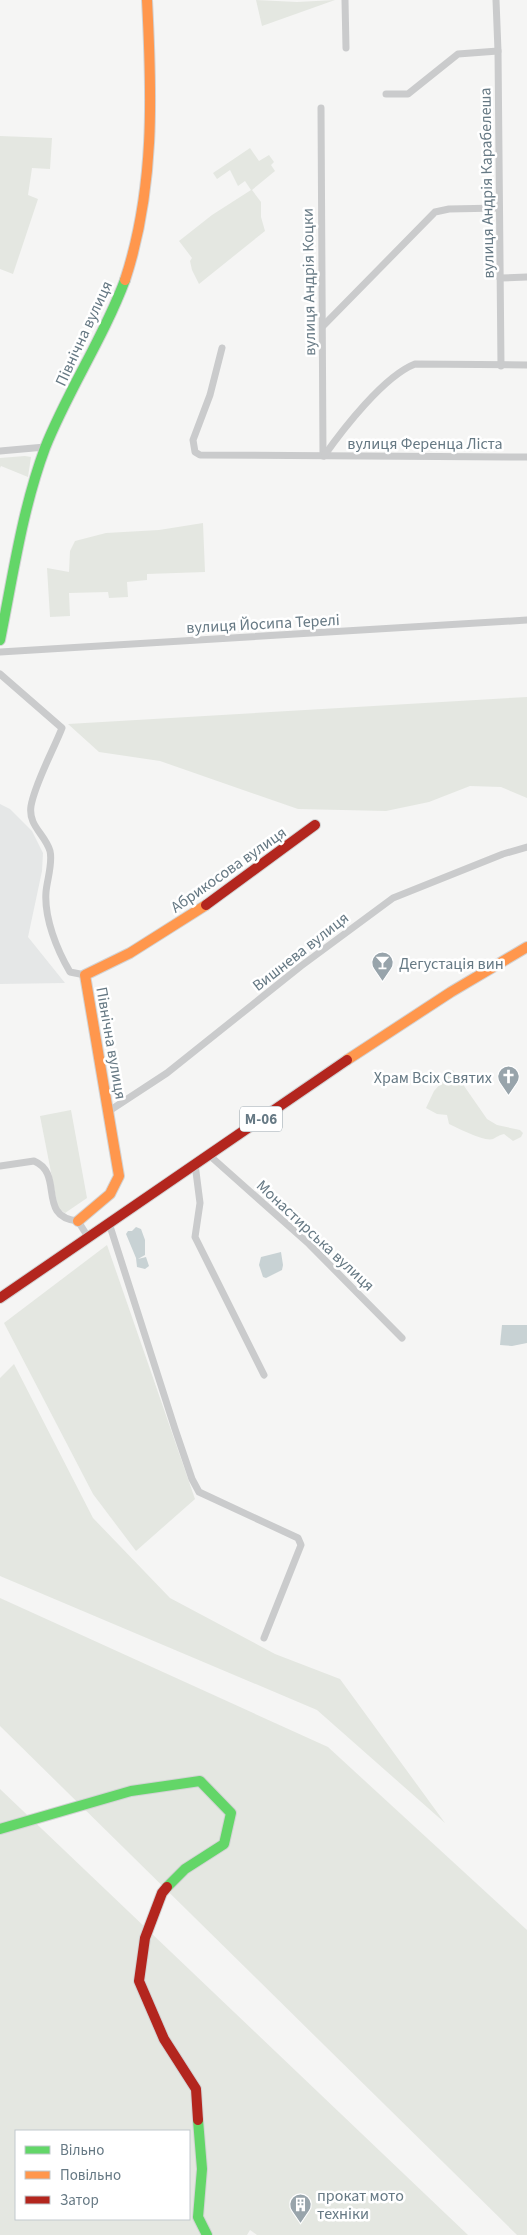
<svg xmlns="http://www.w3.org/2000/svg" width="527" height="2235" viewBox="0 0 527 2235" font-family="'Source Sans 3',sans-serif">
	<style>
		.built { fill: #e5e7e7 }
		.green { fill: #e4e7e1; fill-rule: evenodd }
		.water { fill: #c8d2d4 }
		.lines { fill: none; stroke-linecap: round; stroke-linejoin: round }
		.fast-casing { stroke: #d2d3d4; stroke-width: 12 }
		.slow-casing { stroke: #d2d3d4; stroke-width: 12 }
		.jam-casing { stroke: #d2d3d4; stroke-width: 12 }
		.street { stroke: #cacbcc; stroke-width: 7 }
		.fast { stroke: #63d668; stroke-width: 10 }
		.slow { stroke: #ff974d; stroke-width: 10 }
		.jam { stroke: #b3261e; stroke-width: 10 }
		.labels { text-anchor: middle; stroke-width: 5; stroke-linejoin: round; paint-order: stroke }
		.shield { fill: #fff; stroke: #94a1a9; stroke-width: 1 }
		.shield-label { font-size: 15px; font-weight: bold; fill: #667984 }
		.street-label { font-size: 16px; fill: #667984; stroke: #fff }
		.poi-label { font-size: 16px; fill: #667984; stroke: #fff; text-anchor: start }
	</style>
	<rect width="100%" height="100%" fill="#f5f5f4"/>
	<path class="built" d="M0 804 10 809 32 831 43 853 42 871 28 937 65 983 0 984Z"/>
	<g class="green">
		<path d="M256 0 297 2 335 0 262 26Z"/>
		<path d="M0 136 52 138 50 169 32 168 28 195 38 199 13 274 0 269Z"/>
		<path d="M250 148 259 161 269 155 274 162 271 165 275 171 252 190 261 202V217L265 231 199 284 192 270 190 261 192 258 179 241 212 215 251 190 245 181 238 186 230 170 217 179 213 173Z"/>
		<path d="M25 456 31 457 28 477 1 466 0 468V458Z"/>
		<path d="M203 523 205 572 147 574V580L127 582 128 597 109 598 108 592 69 593 70 616 50 617 47 568 69 572 70 551 75 541 106 533 159 530Z"/>
		<path d="M527 697V798L501 787 470 786 429 802 386 811 298 809 160 761 99 752 68 724Z"/>
		<path d="M453 1070 487 1119 497 1125 520 1130 523 1133 521 1137 513 1141 504 1134C499 1135 497 1137 493 1139 484 1142 458 1128 449 1124L447 1115 437 1114 426 1108 434 1091Z"/>
		<path d="M71 1110 87 1198 65 1213 58 1208 40 1116Z"/>
		<path d="M107 1245 195 1499 136 1551 93 1494 4 1323Z"/>
		<path d="M14 1364 93 1518 170 1598 275 1654 340 1679 445 1823 317 1710 0 1576V1378Z"/>
		<path d="M0 1598 328 1747 527 1930V2235H517L0 1726Z"/>
		<path d="M0 1789 468 2235H257L250 2230 247 2235H0ZM16 2131H189V2219H16Z"/>
	</g>
	<g class="water">
		<path d="M136 1227 141 1229 145 1240V1255L138 1259 146 1257 149 1266 145 1269 137 1267 136 1258 126 1234 128 1231H132Z"/>
		<path d="M281 1252 283 1265 282 1270 266 1278 263 1277 259 1265 261 1257Z"/>
		<path d="M502 1325H527V1343L512 1346 500 1345Z"/>
	</g>
	<g class="lines">
		<defs>
			<g id="fast">
				<path d="M0 640C13 576 22 510 45 448 68 390 103 339 125 280"/>
				<path d="M0 1829 131 1791 200 1781 231 1813 224 1844 185 1869 167 1887"/>
				<path d="M198 2120 202 2169 198 2217 207 2235"/>
			</g>
			<g id="slow">
				<path d="M125 280C155 189 152 95 147 0"/>
				<path d="M347 1060 451 992 527 947"/>
				<path d="M78 1221 110 1194 119 1176 85 975 130 953 206 905"/>
			</g>
			<g id="jam">
				<path d="M206 905 315 825"/>
				<path d="M0 1298 347 1060"/>
				<path d="M167 1887 162 1893 145 1938 139 1981 164 2039 196 2089 198 2120"/>
			</g>
		</defs>
		<use href="#fast" class="fast-casing"/>
		<use href="#slow" class="slow-casing"/>
		<use href="#jam" class="jam-casing"/>
		<g class="street">
			<path d="M345 0 346 48"/>
			<path d="M496 0 498 51 501 366"/>
			<path d="M386 94H408L458 54 498 51"/>
			<path d="M321 108 323 456"/>
			<path d="M500 278 527 277"/>
			<path d="M323 326 435 212 449 209 499 208"/>
			<path d="M222 348 210 395 193 440 195 452 200 455 527 457"/>
			<path d="M0 451 45 447"/>
			<path d="M324 456C343 429 384 376 415 364L527 365"/>
			<path d="M0 652 527 620"/>
			<path d="M0 674 62 728C53 751 35 783 31 806 28 826 45 834 50 851 53 863 47 880 46 892 44 918 57 950 70 972L85 975"/>
			<path d="M109 1111 167 1073 301 966 393 898 503 854 527 847"/>
			<path d="M209 1155 309 1244 402 1338"/>
			<path d="M195 1164 200 1203 195 1237 264 1375"/>
			<path d="M0 1166 34 1161C65 1174 36 1217 78 1221L88 1237"/>
			<path d="M109 1223 175 1429 192 1479 199 1492 298 1538 301 1545 264 1638"/>
		</g>
		<use href="#fast" class="fast"/>
		<use href="#slow" class="slow"/>
		<use href="#jam" class="jam"/>
	</g>
	<defs>
		<symbol id="bar-pin" viewBox="-11 -11 22 30"><path d="M0 17L-7.5 6A9.5 9.5 0 1 1 7.5 6Z" fill="#98a4ab" stroke="#fff"/><path d="M-6-5H6L.8 .8V4.5H3.5V6h-7V4.5H-.8V.8Z" fill="#fff"/></symbol>
		<symbol id="church-pin" viewBox="-11 -11 22 30"><path d="M0 17L-7.5 6A9.5 9.5 0 1 1 7.5 6Z" fill="#98a4ab" stroke="#fff"/><path d="M-1.2-6h2.4v3.5h3.3v2.4h-3.3V6h-2.4V-.1h-3.3v-2.4h3.3Z" fill="#fff"/></symbol>
		<symbol id="building-pin" viewBox="-11 -11 22 30"><path d="M0 17L-7.5 6A9.5 9.5 0 1 1 7.5 6Z" fill="#98a4ab" stroke="#fff"/><path d="M-4-6H4V6H1V3H-1V6H-4ZM-2.5-4.3h1.7v1.8h-1.7ZM.8-4.3h1.7v1.8H.8ZM-2.5-1h1.7V.8h-1.7ZM.8-1h1.7V.8H.8Z" fill="#fff"/></symbol>
	</defs>
	<g fill-rule="evenodd">
		<use href="#bar-pin" x="370" y="950" width="25" height="34"/>
		<use href="#church-pin" x="496" y="1064" width="25" height="34"/>
		<use href="#building-pin" x="288" y="2192" width="25" height="34"/>
	</g>
	<g class="labels">
		<rect class="shield" x="240" y="1106.5" width="42" height="25" rx="4"/>
		<g class="shield-label">
			<text x="261" y="1124">М-06</text>
		</g>
		<g class="street-label">
			<text transform="translate(486 183) rotate(-91)" y="6">вулиця Андрія Карабелеша</text>
			<text transform="translate(308 282) rotate(-91)" y="6">вулиця Андрія Коцки</text>
			<text transform="translate(83 333) rotate(-65)" y="6">Північна вулиця</text>
			<text x="425" y="449">вулиця Ференца Ліста</text>
			<text transform="translate(263 623) rotate(-3)" y="6">вулиця Йосипа Терелі</text>
			<text transform="translate(228 869) rotate(-35)" y="6">Абрикосова вулиця</text>
			<text transform="translate(300 951) rotate(-38)" y="6">Вишнева вулиця</text>
			<text transform="translate(112 1043) rotate(80)" y="6">Північна вулиця</text>
			<text transform="translate(316 1235) rotate(43)" y="6">Монастирська вулиця</text>
		</g>
		<g class="poi-label">
			<text x="399" y="969">Дегустація вин</text>
			<text x="492" y="1083" text-anchor="end">Храм Всіх Святих</text>
			<text x="317" y="2201">прокат мото<tspan x="317" dy="18">техніки</tspan></text>
		</g>
	</g>
	<rect x="15" y="2130" width="175" height="90" fill="#ffffff" stroke="#c2c9ce"/>
	<rect x="25" y="2146" width="25" height="8" fill="#63d668" stroke="#c2c9ce"/>
	<text x="60" y="2155" font-size="15" fill="#667984">Вільно</text>
	<rect x="25" y="2171" width="25" height="8" fill="#ff974d" stroke="#c2c9ce"/>
	<text x="60" y="2180" font-size="15" fill="#667984">Повільно</text>
	<rect x="25" y="2196" width="25" height="8" fill="#b3261e" stroke="#c2c9ce"/>
	<text x="60" y="2205" font-size="15" fill="#667984">Затор</text>
</svg>
